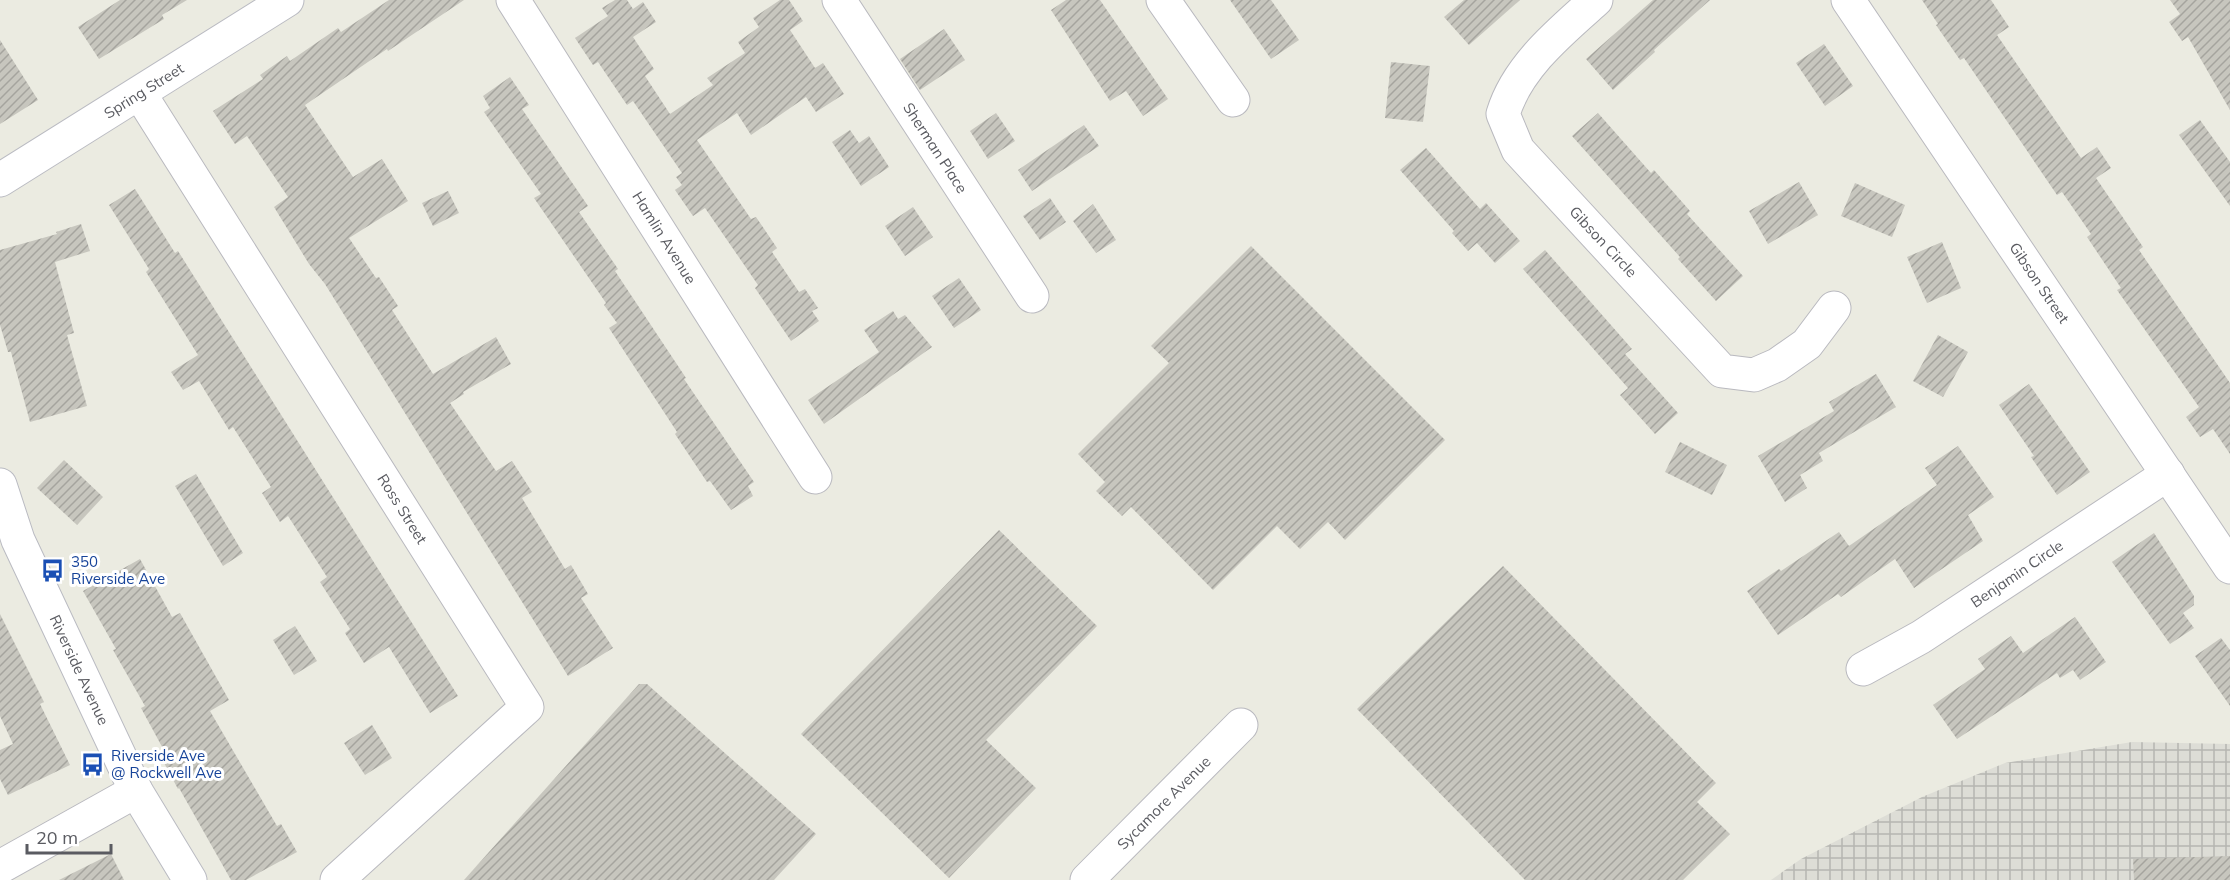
<svg xmlns="http://www.w3.org/2000/svg" width="2230" height="880" viewBox="0 0 2230 880" font-family="Mulish,sans-serif">
	<style>
		.industrial { fill: url(#industrial-grid) }
		.building { fill: url(#building-hatch) }
		.lines { fill: none; stroke-linecap: round; stroke-linejoin: round }
		.street-casing { stroke: #b9b9bf; stroke-width: 35 }
		.secondary-casing { stroke: #babbc2; stroke-width: 35 }
		.street { stroke: #fff; stroke-width: 33 }
		.secondary { stroke: #fff; stroke-width: 33 }
		.labels { text-anchor: middle; stroke-width: 6; stroke-linejoin: round; paint-order: stroke }
		.street-label { font-size: 15px; fill: #5a5b61; stroke: #fff }
		.transit-label { font-size: 15px; fill: #164399; stroke: #fff; text-anchor: start }
	</style>
	<defs>
		<pattern id="industrial-grid" width="8" height="8" patternUnits="userSpaceOnUse" patternTransform="scale(1.5)"><rect width="8" height="8" fill="#ddddd6"/><path d="M0 4h8M4 0v8" fill="none" stroke="#b6b6b1"/></pattern>
		<pattern id="building-hatch" width="6" height="6" patternUnits="userSpaceOnUse" patternTransform="scale(1.5)"><rect width="6" height="6" fill="#c7c6be"/><path d="M-1 1l2-2M0 6l6-6M5 7l2-2" fill="none" stroke="#a5a49e"/></pattern>
	</defs>
	<rect width="100%" height="100%" fill="#ebebe1"/>
	<path class="industrial" d="M2132 742 2230 744V880H1771L1801 859 1922 797 2005 763Z"/>
	<g class="building">
		<path d="M120 0H187L162 15 164 19 99 59 78 27Z"/>
		<path d="M389 0H464L388 51 387 49 305 105 353 177 382 159 408 201 349 238 376 278 379 277 398 306 392 310 433 374 496 337 511 364 463 392 464 394 450 403 496 471 512 461 532 492 522 498 565 569 571 565 588 594 581 598 613 648 568 676 325 284 309 264 274 207 288 197 247 136 235 144 213 111 263 79 260 75 287 56 290 61 338 28 341 32Z"/>
		<path d="M615 0H627L633 9 643 2 656 22 633 37 654 69 645 76 670 114 713 85 707 78 745 53 738 42 759 27 753 18 780 0H789L803 21 790 30 815 68 823 63 844 94 816 112 806 97 751 135 737 113 697 140 751 219 756 217 777 248 772 252 799 292 805 289 818 308 812 311 819 321 791 341 755 288 758 285 705 208 693 216 675 190 682 185 676 177 682 173 633 101 627 105 598 62 593 65 575 38 608 16 602 8Z"/>
		<path d="M1066 0H1100L1168 99 1143 116 1126 91 1110 101 1051 10Z"/>
		<path d="M1230 0H1271L1299 40 1271 59Z"/>
		<path d="M1464 0H1520L1469 45 1444 17Z"/>
		<path d="M1653 0H1710L1654 50 1655 52 1613 90 1586 59Z"/>
		<path d="M1922 0H1991L2009 27 1997 35 2081 158 2097 147 2111 168 2096 178 2143 247 2139 250 2230 383V454L2213 429 2200 437 2186 417 2199 407 2117 290 2121 288 2087 237 2091 234 2062 192 2057 195 1964 58 1960 60 1936 25 1938 24Z"/>
		<path d="M2170 0H2230V110L2188 37 2182 41 2169 22 2180 14Z"/>
		<path d="M944 29 965 60 920 90 900 59Z"/>
		<path d="M0 40 38 100 0 124Z"/>
		<path d="M1824 44 1853 86 1825 106 1796 63Z"/>
		<path d="M1391 62 1430 66 1423 122 1385 118Z"/>
		<path d="M510 77 529 105 522 109 588 206 579 212 618 269 615 271 686 378 684 379 754 482 748 486 753 496 731 510 710 481 707 482 675 434 677 432 609 328 617 323 604 305 606 303 534 198 541 194 484 112 490 108 483 96Z"/>
		<path d="M996 113 1015 141 988 159 970 131Z"/>
		<path d="M1598 113 1651 173 1654 170 1690 211 1687 214 1743 276 1716 301 1678 259 1680 257 1572 136Z"/>
		<path d="M2200 120 2230 162V206L2179 135Z"/>
		<path d="M1084 125 1099 146 1032 191 1018 170Z"/>
		<path d="M850 130 859 143 869 136 889 167 861 186 832 142Z"/>
		<path d="M1426 148 1480 209 1486 203 1520 241 1495 263 1477 243 1468 251 1452 233 1454 231 1400 170Z"/>
		<path d="M1799 182 1818 215 1768 244 1749 211Z"/>
		<path d="M1855 183 1905 205 1892 237 1841 216Z"/>
		<path d="M135 189 175 253 178 251 458 696 430 713 389 647 364 663 345 633 350 629 320 582 327 577 288 516 280 522 262 493 271 487 233 427 229 430 199 381 183 390 171 372 198 355 146 272 149 269 109 205Z"/>
		<path d="M448 191 459 213 433 226 422 203Z"/>
		<path d="M1050 198 1066 222 1040 240 1023 216Z"/>
		<path d="M1093 204 1116 240 1096 253 1073 221Z"/>
		<path d="M913 207 933 237 905 256 885 226Z"/>
		<path d="M81 224 90 251 55 262 74 333 67 335 87 406 30 422 11 352H8L0 325V250L57 234 56 232Z"/>
		<path d="M1942 242 1961 288 1927 303 1907 257Z"/>
		<path d="M1251 246 1445 440 1345 540 1328 522 1300 549 1277 526 1213 590 1131 507 1122 516 1096 491 1105 482 1078 454 1169 363 1151 346Z"/>
		<path d="M1545 250 1632 349 1625 354 1678 413 1655 434 1620 395 1628 388 1523 269Z"/>
		<path d="M959 278 981 310 954 328 932 296Z"/>
		<path d="M893 311 898 319 905 315 932 347 824 424 808 400 879 352 864 330Z"/>
		<path d="M1938 335 1968 352 1943 397 1913 381Z"/>
		<path d="M1876 374 1896 407 1819 453 1823 461 1800 475 1807 488 1785 502 1758 456 1834 411 1829 402Z"/>
		<path d="M2029 384 2090 472 2057 495 2031 457 2034 456 1999 405Z"/>
		<path d="M1680 442 1727 465 1712 495 1665 472Z"/>
		<path d="M1958 446 1994 497 1968 515 1983 541 1914 588 1895 559 1841 597 1838 594 1778 635 1747 591 1779 569 1781 571 1839 532 1849 546 1937 485 1925 468Z"/>
		<path d="M64 460 103 497 77 525 37 488Z"/>
		<path d="M196 474 243 553 223 566 175 486Z"/>
		<path d="M999 530 1097 626 986 740 1036 788 949 878 801 734Z"/>
		<path d="M2154 533 2194 596V605L2183 613 2194 628 2170 644 2112 562Z"/>
		<path d="M140 559 172 617 180 613 229 700 210 711 277 826 281 824 297 852 246 880H231L179 788 178 789 162 759 167 756 141 708 145 706 113 650 116 649 83 591Z"/>
		<path d="M1503 566 1716 783 1697 802 1730 834 1683 880H1525L1357 709Z"/>
		<path d="M0 614 44 702 40 704 70 765 8 795 0 779V750L13 744 0 716Z"/>
		<path d="M2075 617 2106 662 2080 680 2073 670 2060 678 2057 673 1957 739 1933 705 1985 669 1978 659 2011 636 2023 653Z"/>
		<path d="M295 626 317 661 294 675 273 640Z"/>
		<path d="M2221 638 2230 650V706L2195 656Z"/>
		<path d="M639 684H647L816 834 774 880H464Z"/>
		<path d="M372 725 392 758 365 775 344 743Z"/>
		<path d="M111 854 124 880H59Z"/>
		<path d="M2230 856V880H2134L2133 859Z"/>
	</g>
	<g class="lines">
		<defs>
			<g id="street">
				<path d="M513 0 815 477"/>
				<path d="M839 0 1032 296"/>
				<path d="M1163 0 1233 100"/>
				<path d="M1596 0C1560 32 1517 67 1503 114L1518 150 1722 371 1754 375 1777 365 1807 344 1834 308"/>
				<path d="M1848 0 2230 567"/>
				<path d="M140 94 527 707 337 880"/>
				<path d="M1863 669 1921 637 2168 474"/>
				<path d="M0 867 136 791"/>
				<path d="M1087 880 1241 725"/>
			</g>
			<g id="secondary">
				<path d="M0 180 287 0"/>
				<path d="M0 485 18 540 136 791 190 880"/>
			</g>
		</defs>
		<use href="#street" class="street-casing"/>
		<use href="#secondary" class="secondary-casing"/>
		<use href="#street" class="street"/>
		<use href="#secondary" class="secondary"/>
	</g>
	<defs>
		<symbol id="bus-bare" viewBox="-9 -9 18 18"><path d="M-5-6H5V4H4V6H2V4H-2V6H-4V4H-5ZM-3.5-4V0h7V-4ZM-3.5 1.2v1.5H-2V1.2ZM2 1.2v1.5H3.5V1.2Z" fill="#1a4fb4" stroke="#fff" stroke-width="2.5" paint-order="stroke"/></symbol>
	</defs>
	<g fill-rule="evenodd">
		<use href="#bus-bare" x="36" y="554" width="33" height="33"/>
		<use href="#bus-bare" x="76" y="748" width="33" height="33"/>
	</g>
	<g class="labels">
		<g class="street-label">
			<text transform="translate(144 91) rotate(-32)" y="5">Spring Street</text>
			<text transform="translate(935 148) rotate(57)" y="5">Sherman Place</text>
			<text transform="translate(664 238) rotate(58)" y="5">Hamlin Avenue</text>
			<text transform="translate(1603 242) rotate(47)" y="5">Gibson Circle</text>
			<text transform="translate(2039 283) rotate(56)" y="5">Gibson Street</text>
			<text transform="translate(402 509) rotate(58)" y="5">Ross Street</text>
			<text transform="translate(2017 574) rotate(-34)" y="5">Benjamin Circle</text>
			<text transform="translate(79 670) rotate(65)" y="5">Riverside Avenue</text>
			<text transform="translate(1164 803) rotate(-45)" y="5">Sycamore Avenue</text>
		</g>
		<g class="transit-label">
			<text x="71" y="567">350<tspan x="71" dy="17">Riverside Ave</tspan></text>
			<text x="111" y="761">Riverside Ave<tspan x="111" dy="17">@ Rockwell Ave</tspan></text>
		</g>
	</g>
	<path d="M27 844v9h84v-9" fill="none" stroke="#5a5b61" stroke-width="3"/>
	<text x="36" y="844" font-size="18" fill="#5a5b61" stroke="#ffffff" stroke-width="4.5" paint-order="stroke">20 m</text>
</svg>
